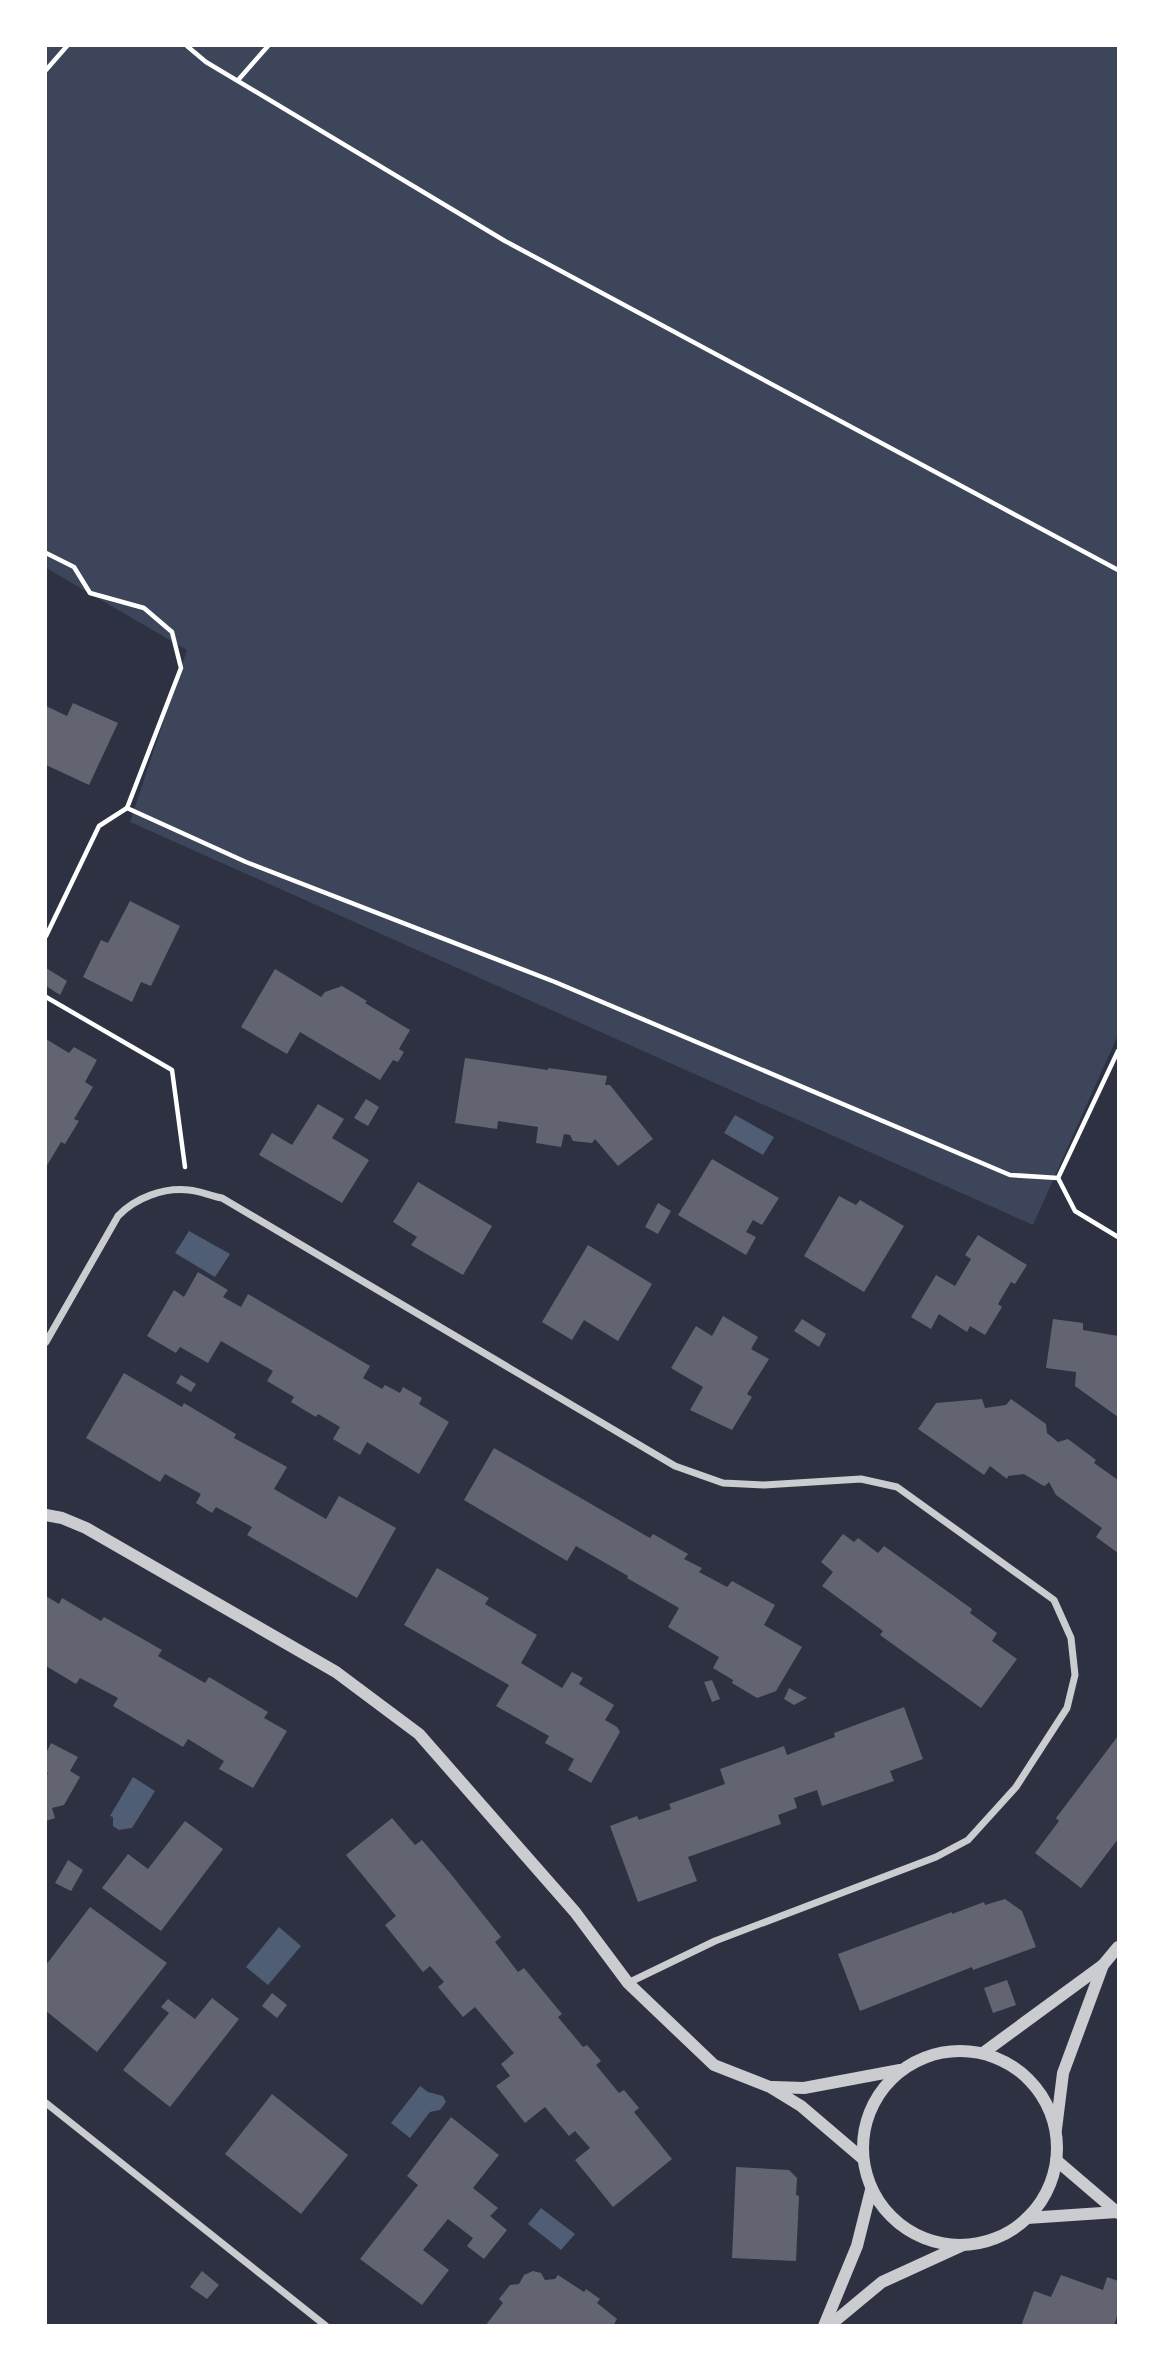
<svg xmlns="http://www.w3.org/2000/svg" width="1164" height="2371" viewBox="0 0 1164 2371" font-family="'Alegreya Sans',sans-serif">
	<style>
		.green { fill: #3c4559 }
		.water { fill: #4f5d75 }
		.building { fill: #626471 }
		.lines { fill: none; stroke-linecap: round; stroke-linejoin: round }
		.path { stroke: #fff; stroke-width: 4.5 }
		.minor { stroke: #caccd0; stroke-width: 7 }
		.tertiary { stroke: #caccd0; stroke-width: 12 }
	</style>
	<rect width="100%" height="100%" fill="#2d3142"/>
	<path class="green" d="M46 46H1118V1035L1033 1225 130 822 187 650 46 568Z"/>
	<g class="water">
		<path d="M735 1115 774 1137 763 1155 724 1133Z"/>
		<path d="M189 1231 230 1254 215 1277 175 1253Z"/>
		<path d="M133 1777 155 1791 132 1828 119 1830 113 1826V1817L110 1816Z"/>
		<path d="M279 1927 301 1946 268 1985 246 1967Z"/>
		<path d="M420 2086 428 2092 443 2096 446 2102 440 2110 430 2112 410 2138 391 2123Z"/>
		<path d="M541 2208 575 2234 561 2250 528 2224Z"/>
	</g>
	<g class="building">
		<path d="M73 703 118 723 89 785 46 765V706L67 716Z"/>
		<path d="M130 901 180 926 151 986 141 982 132 1002 83 977 101 940 108 943Z"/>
		<path d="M46 968 67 981 60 995 46 986Z"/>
		<path d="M275 969 321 997 325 992 342 986 367 1001 365 1003 410 1030 399 1049 404 1052 398 1062 393 1060 380 1080 300 1032 287 1054 241 1027Z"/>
		<path d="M46 1039 69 1053 74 1047 97 1060 85 1082 93 1087 74 1119 79 1121 65 1144 61 1142 46 1167Z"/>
		<path d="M465 1058 548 1070V1068L607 1076 605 1085H610L653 1139 618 1166 595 1139 592 1143 573 1141 570 1135 564 1134 561 1147 536 1143 538 1127 498 1121 497 1129 455 1123Z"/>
		<path d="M366 1099 379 1107 368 1126 354 1118Z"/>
		<path d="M318 1104 344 1119 332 1138 369 1160 342 1203 259 1155 272 1133 292 1145Z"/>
		<path d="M712 1159 779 1198 762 1225 753 1220 746 1232 756 1237 746 1255 678 1215Z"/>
		<path d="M418 1182 492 1226 463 1275 411 1245 417 1237 393 1222Z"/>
		<path d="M839 1196 856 1205 860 1200 904 1226 864 1292 804 1256Z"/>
		<path d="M658 1203 671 1211 658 1234 645 1227Z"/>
		<path d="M978 1235 1027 1265 1015 1284 1011 1282 998 1304 1002 1307 985 1335 970 1326 967 1332 939 1314 931 1329 911 1317 936 1275 955 1286 971 1259 965 1255Z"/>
		<path d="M588 1245 652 1284 618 1341 584 1320 572 1340 542 1322Z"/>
		<path d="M198 1272 228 1290 223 1297 241 1307 248 1294 370 1366 363 1378 382 1389 385 1385 400 1393 403 1387 422 1398 419 1404 449 1422 419 1474 367 1442 360 1455 333 1439 340 1427 318 1414 316 1417 291 1402 294 1397 267 1381 273 1371 221 1341 208 1363 180 1347 176 1353 147 1336 174 1290 184 1297Z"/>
		<path d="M723 1316 758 1337 751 1349 769 1359 747 1394 752 1397 732 1430 690 1410 703 1387 671 1368 696 1326 712 1336Z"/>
		<path d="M802 1319 826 1334 819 1347 794 1331Z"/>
		<path d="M1053 1319 1083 1323V1330L1118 1336V1417L1075 1386 1076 1372 1046 1368Z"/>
		<path d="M124 1373 182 1407 184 1403 236 1434 234 1438 287 1467 274 1489 326 1519 339 1496 396 1528 357 1598 247 1535 252 1527 216 1507 212 1513 196 1503 201 1494 165 1474 160 1482 86 1438Z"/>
		<path d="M181 1375 196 1384 191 1392 176 1383Z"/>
		<path d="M982 1399 985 1408 1006 1405 1011 1399 1046 1424 1047 1433 1058 1442 1068 1439 1096 1460 1094 1463 1118 1480V1553L1096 1537 1102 1528 1056 1495 1049 1482 1045 1486 1042 1485 1024 1474 1008 1476 1007 1479 990 1466 984 1475 918 1429 936 1403Z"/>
		<path d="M494 1448 650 1538 653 1534 688 1554 684 1559 702 1568 699 1572 727 1587 732 1581 775 1605 764 1625 802 1647 776 1691 757 1698 732 1683 733 1680 713 1668 719 1657 668 1627 679 1608 627 1578 628 1576 576 1546 567 1561 464 1500Z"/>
		<path d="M843 1534 854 1542 858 1538 878 1553 884 1546 972 1609 970 1613 997 1633 992 1641 1017 1659 981 1708 880 1635 883 1631 822 1586 833 1572 821 1562Z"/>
		<path d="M437 1568 489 1598 485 1604 537 1635 521 1663 562 1688 572 1672 583 1678 579 1684 614 1705 605 1720 617 1727 620 1732 591 1783 568 1770 574 1759 545 1743 549 1736 496 1706 509 1685 404 1625Z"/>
		<path d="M46 1596 59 1604 62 1598 101 1621 104 1617 162 1650 158 1656 205 1683 209 1677 268 1712 264 1718 287 1731 253 1788 219 1769 224 1761 188 1739 183 1747 113 1706 118 1698 80 1678 76 1684 46 1666Z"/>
		<path d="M712 1680 720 1699 712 1702 704 1682Z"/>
		<path d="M789 1688 807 1698 794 1705 784 1699Z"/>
		<path d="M904 1707 923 1759 890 1771 894 1781 822 1806 817 1790 794 1798 797 1808 778 1815 781 1824 688 1857 697 1881 638 1902 610 1826 637 1816 639 1820 671 1809 669 1804 725 1784 720 1769 784 1746 787 1755 835 1737 834 1733Z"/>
		<path d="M1118 1736V1839L1081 1888 1035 1853 1059 1821 1056 1818Z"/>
		<path d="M51 1743 78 1757 70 1771 80 1777 64 1805 52 1808 55 1818 46 1821V1777L48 1773 46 1772V1753Z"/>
		<path d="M392 1818 415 1845 422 1840 450 1873 501 1937 495 1942 518 1972 524 1968 562 2014 558 2017 583 2047 587 2045 601 2061 596 2065 619 2093 624 2090 639 2108 634 2112 672 2159 613 2207 575 2160 590 2148 575 2131 569 2136 545 2107 525 2123 496 2086 510 2076 501 2064 514 2053 475 2007 463 2017 438 1987 444 1982 430 1966 423 1972 385 1925 396 1916 346 1855Z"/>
		<path d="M185 1821 223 1849 161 1931 102 1888 128 1854 148 1869Z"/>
		<path d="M68 1860 83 1870 71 1891 55 1883Z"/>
		<path d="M1005 1899 1022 1911 1036 1947 973 1970 972 1967 860 2011 838 1954 952 1912V1914L984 1902 985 1905Z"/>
		<path d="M90 1907 167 1963 97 2052 46 2011V1965Z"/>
		<path d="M1007 1980 1016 2005 993 2013 984 1988Z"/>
		<path d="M272 1993 287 2005 277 2018 262 2006Z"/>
		<path d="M212 1998 239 2019 170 2107 123 2070 169 2013 161 2007 168 1999 195 2019Z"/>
		<path d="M272 2094 348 2155 301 2214 225 2154Z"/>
		<path d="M451 2117 499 2155 473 2188 498 2208 490 2216 507 2230 484 2259 467 2246 473 2238 448 2219 423 2250 449 2270 422 2305 360 2259 418 2185 407 2176Z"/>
		<path d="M736 2167 789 2170 797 2178 796 2195 799 2196 796 2261 732 2258Z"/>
		<path d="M202 2271 219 2285 207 2299 190 2287Z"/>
		<path d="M533 2271 541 2273 545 2280 555 2279 558 2275 584 2292 586 2289 600 2299 597 2303 617 2319 613 2326H485L503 2303 499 2299 510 2285 519 2284 524 2275Z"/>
		<path d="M1061 2275 1103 2290 1107 2277 1118 2281V2312L1114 2326H1021L1034 2291 1051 2297Z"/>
	</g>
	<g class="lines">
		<g class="path">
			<path d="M187 46 206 62 505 241 1118 570"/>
			<path d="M46 70 67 46"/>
			<path d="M239 79 268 46"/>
			<path d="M46 553 74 567 90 593 144 608 172 632 181 668 127 808 246 862 555 982 1010 1175 1058 1178 1075 1211 1118 1237"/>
			<path d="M46 936 99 826 127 808"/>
			<path d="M46 997 172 1070 185 1167"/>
			<path d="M1058 1178 1118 1051"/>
		</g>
		<g class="minor">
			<path d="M46 1342 118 1216C135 1198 164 1187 189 1190 200 1191 211 1196 222 1198L675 1466 723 1483 764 1485 861 1479 897 1487 1054 1600 1071 1638 1075 1675 1067 1708 1016 1787 968 1840 936 1857 715 1941 628 1983"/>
			<path d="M46 2103 326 2326"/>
		</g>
		<g class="tertiary">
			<path d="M46 1515 62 1518 86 1528 336 1672 419 1734 575 1912 628 1983 714 2065 770 2087 801 2106 862 2158"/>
			<circle cx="960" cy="2148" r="97"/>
			<path d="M983 2053 1103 1965 1118 1947"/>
			<path d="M773 2087 804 2088 900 2070"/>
			<path d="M1056 2129 1063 2073 1103 1965"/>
			<path d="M1056 2160 1118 2213"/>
			<path d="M1027 2218 1117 2212"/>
			<path d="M824 2326 857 2246 871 2190"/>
			<path d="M829 2326 882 2282 963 2245"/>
		</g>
	</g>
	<rect width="1164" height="2371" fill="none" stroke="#ffffff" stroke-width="94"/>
</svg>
